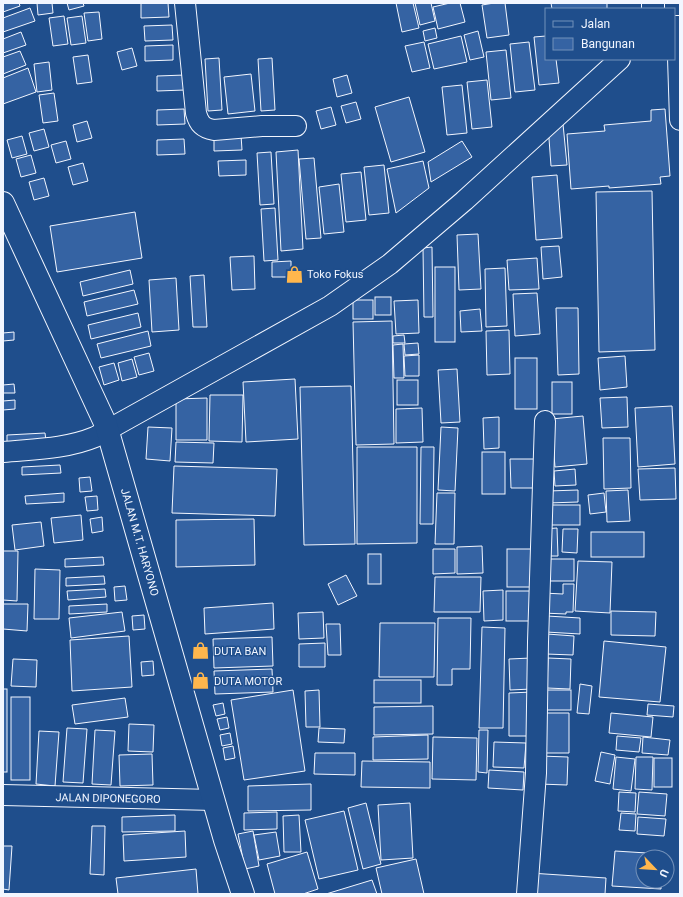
<svg xmlns="http://www.w3.org/2000/svg" width="683" height="897" viewBox="0 0 683 897" font-family="Roboto,sans-serif">
	<style>
		.building { fill: #3563a3; stroke: #f2f6ff }
		.lines { fill: none; stroke-linecap: round; stroke-linejoin: round }
		.minor-casing { stroke: #f2f6ff; stroke-width: 22 }
		.major-casing { stroke: #f2f6ff; stroke-width: 24 }
		.minor { stroke: #1f4e8c; stroke-width: 20 }
		.major { stroke: #1f4e8c; stroke-width: 22 }
		.labels { text-anchor: middle; stroke-width: 3; stroke-linejoin: round; paint-order: stroke }
		.poi-label { font-size: 11px; fill: #f2f6ff; stroke: #1f4e8c; text-anchor: start }
		.street-label { font-size: 11px; fill: #f2f6ff; stroke: #1f4e8c }
	</style>
	<rect width="100%" height="100%" fill="#1f4e8c"/>
	<g class="building">
		<path d="M3 3H19L20 6 3 12Z"/>
		<path d="M37 3H52L53 13 38 15Z"/>
		<path d="M67 3H83L84 6 69 10Z"/>
		<path d="M141 3H168L169 17 141 18Z"/>
		<path d="M396 3H413L419 28 402 32Z"/>
		<path d="M415 3H431L435 21 420 25Z"/>
		<path d="M450 3H460L465 22 438 29 433 7Z"/>
		<path d="M494 3H505L509 35 487 38 482 5Z"/>
		<path d="M551 3H607V9H552Z"/>
		<path d="M30 8 35 21 3 32V18Z"/>
		<path d="M99 12 102 39 88 41 84 13Z"/>
		<path d="M64 16 68 44 53 46 49 18Z"/>
		<path d="M82 16 86 43 71 45 67 18Z"/>
		<path d="M172 25 173 40 145 41 144 26Z"/>
		<path d="M435 28 437 38 425 41 423 31Z"/>
		<path d="M478 31 484 57 470 60 464 35Z"/>
		<path d="M21 32 26 45 3 53V39Z"/>
		<path d="M461 36 467 62 434 69 428 44Z"/>
		<path d="M546 36V59H556L559 83 539 85 534 37Z"/>
		<path d="M424 42 430 68 412 72 405 46Z"/>
		<path d="M529 42 535 90 515 92 510 44Z"/>
		<path d="M173 45V60L145 61V46Z"/>
		<path d="M132 48 137 66 122 70 117 52Z"/>
		<path d="M506 50 511 98 491 100 486 52Z"/>
		<path d="M20 51 26 65 3 74V57Z"/>
		<path d="M88 55 92 82 77 84 73 57Z"/>
		<path d="M219 58 222 110 208 111 205 59Z"/>
		<path d="M272 58 275 110 261 111 258 59Z"/>
		<path d="M49 62 52 90 37 92 34 64Z"/>
		<path d="M28 68 36 92 3 104V78Z"/>
		<path d="M251 74 255 111 228 114 224 77Z"/>
		<path d="M185 75V90L157 91V76Z"/>
		<path d="M347 75 352 93 337 97 333 79Z"/>
		<path d="M487 80 492 127 472 129 467 82Z"/>
		<path d="M462 85 467 133 447 135 442 87Z"/>
		<path d="M54 93 58 121 43 123 39 95Z"/>
		<path d="M409 97 425 152 391 162 375 107Z"/>
		<path d="M356 102 361 119 346 123 341 106Z"/>
		<path d="M331 107 336 125 321 129 316 111Z"/>
		<path d="M184 109 185 124 157 125V110Z"/>
		<path d="M665 109 670 176 660 177 661 184 609 188V186L571 189 567 134 605 131 604 125 651 121V110Z"/>
		<path d="M87 121 92 138 77 142 73 125Z"/>
		<path d="M563 124 567 165 551 166 548 125Z"/>
		<path d="M44 129 49 147 34 151 29 133Z"/>
		<path d="M241 135 242 150 214 151V136Z"/>
		<path d="M22 136 27 154 12 158 7 140Z"/>
		<path d="M184 139 185 154 157 155V140Z"/>
		<path d="M66 141 71 159 56 163 51 145Z"/>
		<path d="M462 141 472 157 431 182 428 162Z"/>
		<path d="M298 150 303 249 281 251 276 152Z"/>
		<path d="M271 152 274 204 260 205 257 153Z"/>
		<path d="M31 155 36 173 21 177 16 159Z"/>
		<path d="M314 158 321 238 306 239 299 159Z"/>
		<path d="M246 160V175L219 176 218 161Z"/>
		<path d="M423 161 429 188 396 213 387 169Z"/>
		<path d="M83 163 88 181 73 185 68 167Z"/>
		<path d="M384 165 389 213 369 215 364 167Z"/>
		<path d="M361 172 366 220 346 222 341 174Z"/>
		<path d="M557 175 562 238 536 240 532 177Z"/>
		<path d="M44 178 49 196 34 200 29 182Z"/>
		<path d="M339 184 344 232 324 234 319 187Z"/>
		<path d="M652 191 655 350 599 352 596 192Z"/>
		<path d="M275 208 278 260 264 261 261 209Z"/>
		<path d="M135 212 142 258 57 272 50 226Z"/>
		<path d="M478 234 481 289 459 290 457 235Z"/>
		<path d="M559 246 562 277 543 279 541 247Z"/>
		<path d="M432 247 433 317H424L423 248Z"/>
		<path d="M254 256 255 289 232 290 230 257Z"/>
		<path d="M537 258 539 289 509 290 507 260Z"/>
		<path d="M291 261V277H272V262Z"/>
		<rect x="435" y="267" width="20" height="75"/>
		<path d="M505 268 507 326 486 327 485 269Z"/>
		<path d="M130 270 133 284 83 296 80 282Z"/>
		<path d="M204 275 207 327H193L190 276Z"/>
		<path d="M176 278 179 330 152 332 149 280Z"/>
		<path d="M134 290 138 304 87 316 84 302Z"/>
		<path d="M537 293 540 334 515 336 513 294Z"/>
		<rect x="375" y="297" width="16" height="18"/>
		<rect x="353" y="300" width="20" height="19"/>
		<path d="M418 300 419 333 396 334 394 301Z"/>
		<path d="M556 308H578L579 374 558 375Z"/>
		<path d="M480 309 482 331 461 332 460 311Z"/>
		<path d="M138 313 141 327 91 339 88 325Z"/>
		<path d="M392 321 394 444 356 445 353 322Z"/>
		<path d="M509 330 510 374 487 375 486 331Z"/>
		<path d="M148 331 151 346 101 358 97 344Z"/>
		<path d="M14 332V340L3 341V333Z"/>
		<path d="M404 335 405 343H393V336Z"/>
		<path d="M418 343 419 354 405 355 404 344Z"/>
		<path d="M403 344 404 378H394L393 345Z"/>
		<path d="M149 353 154 371 139 375 134 357Z"/>
		<path d="M419 355V376H405L404 356Z"/>
		<path d="M625 356 627 387 600 390 598 358Z"/>
		<rect x="515" y="358" width="22" height="51"/>
		<path d="M132 359 137 377 122 381 118 363Z"/>
		<path d="M114 363 119 380 104 385 99 367Z"/>
		<path d="M457 369 460 422 441 423 438 370Z"/>
		<path d="M295 379 298 439 246 442 243 382Z"/>
		<rect x="397" y="380" width="21" height="25"/>
		<rect x="552" y="382" width="20" height="32"/>
		<path d="M14 384 15 393H3V385Z"/>
		<path d="M351 386 355 544 304 545 300 387Z"/>
		<path d="M210 395H243L242 442 209 441Z"/>
		<path d="M627 397 628 427 602 428 600 398Z"/>
		<path d="M207 398V440H176V399Z"/>
		<path d="M15 400V409L3 410V401Z"/>
		<path d="M672 406 675 464 638 467 635 408Z"/>
		<path d="M422 408 423 442 396 443V409Z"/>
		<path d="M583 416 587 464 555 467 551 419Z"/>
		<path d="M499 417V448L484 449 483 418Z"/>
		<path d="M148 427 172 428 170 461 146 459Z"/>
		<path d="M441 427 458 428 455 491 438 490Z"/>
		<path d="M45 433 46 441 7 443V435Z"/>
		<path d="M603 438H630L631 488 604 489Z"/>
		<path d="M176 442 214 443 213 463 175 462Z"/>
		<path d="M357 447H417V543L357 544Z"/>
		<path d="M421 447H434L433 524H420Z"/>
		<rect x="482" y="452" width="23" height="42"/>
		<path d="M510 459H534V488H511Z"/>
		<path d="M60 465 61 473 22 475V467Z"/>
		<path d="M174 466 277 469 275 516 172 513Z"/>
		<path d="M675 468 676 499 640 500 638 469Z"/>
		<path d="M575 469 576 485 555 486 554 471Z"/>
		<path d="M90 477 92 491 80 492 79 478Z"/>
		<path d="M578 490V502L548 503V491Z"/>
		<path d="M628 490 630 521 607 522 606 491Z"/>
		<path d="M64 493V502L26 504 25 496Z"/>
		<path d="M437 493H455L454 544H435Z"/>
		<path d="M604 493 606 512 590 514 588 495Z"/>
		<path d="M97 496 98 510 87 511 85 497Z"/>
		<rect x="546" y="505" width="34" height="20"/>
		<path d="M81 515 83 540 54 543 51 518Z"/>
		<path d="M102 517 103 531 92 533 90 519Z"/>
		<path d="M254 519 255 565 176 567V520Z"/>
		<path d="M41 522 44 546 15 550 12 525Z"/>
		<path d="M557 528 558 556H543V529Z"/>
		<path d="M563 529H578L577 553 562 552Z"/>
		<rect x="591" y="532" width="53" height="25"/>
		<path d="M482 546 483 573 457 574V547Z"/>
		<path d="M433 549H455V573L433 574Z"/>
		<rect x="507" y="549" width="24" height="38"/>
		<path d="M3 551H18L17 601 3 600Z"/>
		<rect x="368" y="554" width="13" height="30"/>
		<path d="M103 557 104 565 65 567V559Z"/>
		<rect x="544" y="559" width="30" height="22"/>
		<path d="M578 561 612 562 610 613 575 611Z"/>
		<path d="M35 569 60 570 59 619H34Z"/>
		<path d="M346 575 357 596 338 605 328 584Z"/>
		<path d="M104 576 105 584 66 586V578Z"/>
		<path d="M435 577H481L480 612H434Z"/>
		<path d="M563 584H574L573 612H566V614L542 613 543 593 563 594Z"/>
		<path d="M125 586 127 600 115 601 114 587Z"/>
		<path d="M105 589 106 597 68 600 67 591Z"/>
		<path d="M503 590V620L484 621 483 591Z"/>
		<rect x="506" y="591" width="26" height="30"/>
		<path d="M273 603 274 629 205 634 204 608Z"/>
		<path d="M3 604H28L27 631 3 629Z"/>
		<path d="M107 604V612L69 614V606Z"/>
		<path d="M611 611 656 612 655 636 611 635Z"/>
		<path d="M122 612 125 631 71 638 69 618Z"/>
		<path d="M323 612 324 638 299 639 298 613Z"/>
		<path d="M144 615 145 629 133 630 132 616Z"/>
		<path d="M547 616 580 618V634L546 632Z"/>
		<path d="M438 618H471L470 669H452V685H437Z"/>
		<path d="M380 623H435L434 677H379Z"/>
		<path d="M326 624H340L341 655H328Z"/>
		<path d="M482 627 505 628 503 728H479Z"/>
		<path d="M547 634 574 636 573 655 546 654Z"/>
		<path d="M129 636 132 687 72 691 70 640Z"/>
		<path d="M272 637 273 666 214 668 213 639Z"/>
		<path d="M604 641 666 647 660 702 599 697Z"/>
		<path d="M325 643V667H299V644Z"/>
		<path d="M531 658 532 689 510 690 509 659Z"/>
		<path d="M548 658 571 659 570 689 547 688Z"/>
		<path d="M13 659 37 660 36 687 11 686Z"/>
		<path d="M153 661 154 675 142 676 141 662Z"/>
		<path d="M272 669 273 692 215 694 214 671Z"/>
		<rect x="374" y="680" width="47" height="23"/>
		<path d="M580 684 592 686 589 714 577 713Z"/>
		<rect x="3" y="689" width="4" height="83"/>
		<path d="M293 690 305 771 244 780 231 700Z"/>
		<path d="M319 690 320 727H306L305 691Z"/>
		<rect x="542" y="690" width="29" height="20"/>
		<path d="M533 692V736H509V693Z"/>
		<rect x="11" y="697" width="19" height="83"/>
		<path d="M125 698 128 717 75 724 72 705Z"/>
		<path d="M223 703 225 714 216 716 213 705Z"/>
		<path d="M648 704 674 706 673 717 647 715Z"/>
		<path d="M433 706V734L374 735V707Z"/>
		<path d="M540 713H569V753H541Z"/>
		<path d="M611 713 653 717 651 737 609 733Z"/>
		<path d="M227 717 229 728 220 730 217 719Z"/>
		<path d="M129 724 154 725 153 752 128 751Z"/>
		<path d="M67 728 87 729 83 783 63 782Z"/>
		<path d="M319 728 345 729 344 743 318 742Z"/>
		<path d="M95 730 115 731 111 785 92 784Z"/>
		<path d="M479 730H488L487 773 478 772Z"/>
		<path d="M39 731 59 732 55 786 36 784Z"/>
		<path d="M230 733 232 744 222 746 220 735Z"/>
		<path d="M428 735V759L373 760V737Z"/>
		<path d="M617 736 641 738 639 752 616 750Z"/>
		<path d="M433 737 477 738 476 780 432 779Z"/>
		<path d="M643 737 670 740 668 755 642 753Z"/>
		<path d="M494 742 526 743 524 768 493 767Z"/>
		<path d="M233 746 235 758 225 760 223 748Z"/>
		<path d="M601 752 615 755 610 784 595 781Z"/>
		<path d="M315 753H355V775L314 774Z"/>
		<path d="M152 754 153 785 120 786 119 755Z"/>
		<path d="M540 756 568 757 567 785 539 784Z"/>
		<path d="M616 757 635 759 631 791 613 789Z"/>
		<path d="M636 757H653L652 790 635 789Z"/>
		<rect x="654" y="758" width="18" height="29"/>
		<path d="M362 761 430 762V788L361 787Z"/>
		<path d="M489 770 524 772 523 790 488 788Z"/>
		<path d="M311 784V810L248 811V786Z"/>
		<path d="M619 792 636 793 635 812 618 811Z"/>
		<path d="M639 792 667 794 665 816 637 814Z"/>
		<path d="M366 803 381 864 363 869 348 808Z"/>
		<path d="M410 803 413 858 381 860 378 805Z"/>
		<path d="M344 811 358 870 319 879 305 820Z"/>
		<path d="M277 812V829L244 830V813Z"/>
		<path d="M621 813 636 814 635 831 619 830Z"/>
		<path d="M175 815V831L122 832V817Z"/>
		<path d="M299 815 301 852H284L283 816Z"/>
		<path d="M638 817 666 819 664 836 637 834Z"/>
		<path d="M92 826H105L104 875 90 874Z"/>
		<path d="M185 831 186 857 124 861 123 835Z"/>
		<path d="M253 831 259 866 245 869 238 834Z"/>
		<path d="M276 832 280 856 259 860 254 835Z"/>
		<path d="M3 846H12L9 890 3 889Z"/>
		<path d="M615 851 663 854V857H643V881H661V889L612 886Z"/>
		<path d="M307 852 318 889 303 894H275L267 864Z"/>
		<path d="M416 859 424 894H382L376 868Z"/>
		<path d="M196 869 198 894H118L116 878Z"/>
		<path d="M530 873 606 878 605 894H529Z"/>
		<path d="M372 880 377 894H326Z"/>
	</g>
	<g class="lines">
		<defs>
			<g id="minor">
				<path d="M185 3 196 113C199 124 203 128 214 130L262 126H296"/>
				<path d="M677 27 680 120"/>
				<path d="M3 452C34 449 66 449 95 437L330 306 390 264 464 201 620 59"/>
				<path d="M3 795 214 800"/>
				<path d="M527 894 536 773 538 642 545 421"/>
			</g>
			<g id="major">
				<path d="M653 3V9"/>
				<path d="M674 27H680"/>
				<path d="M3 203 106 425 225 840 243 894"/>
			</g>
		</defs>
		<use href="#minor" class="minor-casing"/>
		<use href="#major" class="major-casing"/>
		<use href="#minor" class="minor"/>
		<use href="#major" class="major"/>
	</g>
	<defs>
		<symbol id="shop-bare" viewBox="-9 -9 18 18"><path d="M-5-2.5h2.3a2.7 3.5 0 0 1 5.4 0H5L5.5 6h-11ZM-1.5-2.5h3a1.5 2.3 0 0 0-3 0Z" fill="#ffb74d" stroke="#1f4e8c" stroke-width="2.5" paint-order="stroke"/></symbol>
	</defs>
	<g fill-rule="evenodd">
		<use href="#shop-bare" x="282" y="262" width="25" height="25"/>
		<use href="#shop-bare" x="188" y="638" width="25" height="25"/>
		<use href="#shop-bare" x="188" y="668" width="25" height="25"/>
	</g>
	<g class="labels">
		<g class="poi-label">
			<text x="307" y="278">Toko Fokus</text>
			<text x="214" y="655">DUTA BAN</text>
			<text x="214" y="685">DUTA MOTOR</text>
		</g>
		<g class="street-label">
			<text transform="translate(140 542) rotate(74)" y="4">JALAN M.T. HARYONO</text>
			<text transform="translate(108 798) rotate(1)" y="4">JALAN DIPONEGORO</text>
		</g>
	</g>
	<rect width="683" height="897" fill="none" stroke="#f2f6ff" stroke-width="8"/>
	<rect x="545" y="8" width="130" height="52" fill="#1f4e8c" stroke="#7391ba"/>
	<rect x="553" y="21" width="20" height="6" fill="#1f4e8c" stroke="#7391ba"/>
	<text x="581" y="28" font-size="12" fill="#f2f6ff">Jalan</text>
	<rect x="553" y="38" width="20" height="12" fill="#3563a3" stroke="#7391ba"/>
	<text x="581" y="48" font-size="12" fill="#f2f6ff">Bangunan</text>
	<g transform="translate(655 869) rotate(115)"><circle r="19" fill="#1f4e8c" stroke="#7391ba"/>
	<path d="M0-3L7 15L0 10L-7 15Z" fill="#ffb74d"/>
	<text y="-6" font-size="11" font-weight="bold" text-anchor="middle" fill="#f2f6ff">U</text>
	</g>
</svg>
